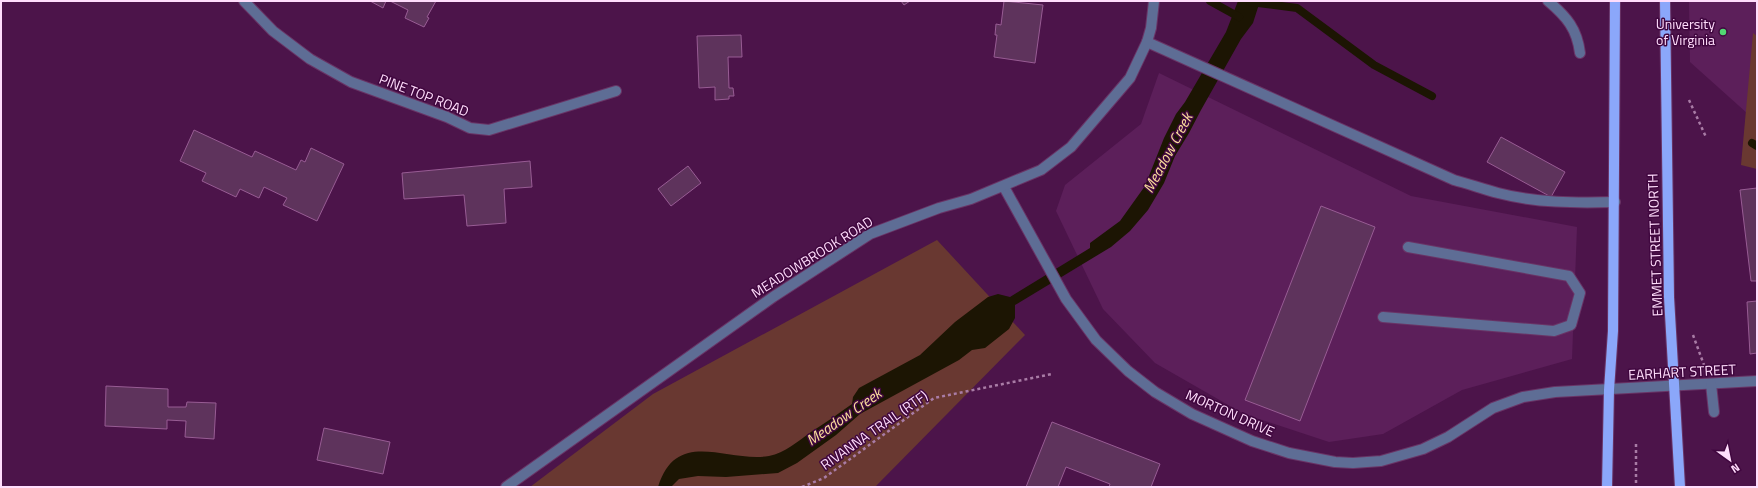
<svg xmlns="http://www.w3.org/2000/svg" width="1758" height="488" viewBox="0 0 1758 488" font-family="'Titillium Web',sans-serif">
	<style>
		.built { fill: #5c1f5a }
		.green { fill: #693831 }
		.water { fill: #1c1503 }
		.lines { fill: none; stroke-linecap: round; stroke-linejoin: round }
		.stream { stroke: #1c1503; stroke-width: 8 }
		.building { fill: #5e335c; stroke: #985c94 }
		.minor-casing { stroke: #693466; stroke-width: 12 }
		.major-casing { stroke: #693466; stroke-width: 12 }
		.path { stroke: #a97ca6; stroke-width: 2.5; stroke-dasharray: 3 3; stroke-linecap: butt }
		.minor { stroke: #5e6d95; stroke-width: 10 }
		.major { stroke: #8ba7fa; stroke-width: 10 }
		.poi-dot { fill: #52d673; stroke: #40073f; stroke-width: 1.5 }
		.labels { text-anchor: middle; stroke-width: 3; stroke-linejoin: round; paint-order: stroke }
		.poi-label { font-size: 14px; fill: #ffddfc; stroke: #40073f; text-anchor: end }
		.street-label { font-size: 14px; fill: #ffddfc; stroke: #40073f }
		.water-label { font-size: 15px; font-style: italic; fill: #fce19b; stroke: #40073f }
	</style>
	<rect width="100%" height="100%" fill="#4c144a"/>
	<g class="built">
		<path d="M1689 1H1757V122L1690 62Z"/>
		<path d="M1159 73 1411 196 1577 227 1572 359 1462 390 1383 434 1329 442 1244 414 1155 363 1103 309 1056 211 1065 185 1141 124Z"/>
	</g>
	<g class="green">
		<path d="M1753 33 1757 36V169L1741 165Z"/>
		<path d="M937 240 1025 335 875 487H530L653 394Z"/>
	</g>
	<path class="water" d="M1238 1H1260L1253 23 1241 39 1201 110 1189 133 1175 156 1164 183 1148 210 1130 231 1111 247 1015 305V318L1009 329 985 348 972 350 959 360 860 414 836 435 797 463 778 473 726 477 698 476 679 479 671 487H658C677 427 726 463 769 456 785 453 798 441 811 432 825 423 838 414 852 404L853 397 859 388 920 355 955 322 988 297 998 294 1010 297 1090 248V243L1120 221 1145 186 1164 138 1176 114 1185 102 1226 32Z"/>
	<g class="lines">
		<g class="stream">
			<path d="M1210 1 1239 17"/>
			<path d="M1250 2 1297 8 1374 65 1432 96"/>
			<path d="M1752 143 1757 146"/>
		</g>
	</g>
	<g class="building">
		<path d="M370 1H386L383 8Z"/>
		<path d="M390 1H436L427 17 429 18 424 27 405 18 408 10Z"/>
		<path d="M901 1H910L904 5Z"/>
		<path d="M1004 1 1043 5 1035 63 994 57 997 35H995L996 24 1001 25Z"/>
		<path d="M741 35 742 57H728L729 88H733L734 96H729V99L715 100V87L699 88 697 36Z"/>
		<path d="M194 130 252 157 255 151 296 170 301 160 305 162 311 148 344 164 317 221 283 205 287 198 264 187 259 198 240 189 236 197 202 181 206 173 180 161Z"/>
		<path d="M1501 137 1565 172 1551 197 1487 162Z"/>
		<path d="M530 161 532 187 504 189 506 223 467 226 464 195 404 199 402 173Z"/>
		<path d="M688 166 701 183 671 206 658 189Z"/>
		<path d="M1757 188V281H1751L1740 190Z"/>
		<path d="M1321 206 1375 227 1300 421 1245 400Z"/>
		<path d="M1757 301V353L1750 354 1747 302Z"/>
		<path d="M106 386 168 389V407H186L187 402 216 403 214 439 185 437 186 421 167 420V429L105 426Z"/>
		<path d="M1052 422 1160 464 1151 487H1109L1110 484 1066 467 1058 487H1026Z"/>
		<path d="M324 428 390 442 383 474 317 460Z"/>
	</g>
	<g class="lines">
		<defs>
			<g id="minor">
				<path d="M244 1 273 31 310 59 351 82 447 117 470 128 489 130 616 91"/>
				<path d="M1548 1C1567 17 1577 29 1580 53"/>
				<path d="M1147 42 1454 180C1469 184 1483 189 1498 193 1536 203 1576 203 1615 202"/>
				<path d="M1004 187 1066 299 1096 340 1128 371 1155 392 1192 414 1252 441 1289 453 1335 462 1353 463 1381 461 1423 449 1448 437 1493 408 1523 397 1555 392 1757 381"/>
				<path d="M1383 317 1554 331 1571 325 1580 293 1569 276 1408 247"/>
				<path d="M1711 384 1714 412"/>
				<path d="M506 487 773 297 870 234 939 208 971 199 1041 170 1071 147 1130 78 1147 42 1151 28 1154 1"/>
			</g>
			<g id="major">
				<path d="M1665 1 1669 297 1680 487"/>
				<path d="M1607 487 1609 390 1613 331 1615 1"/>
			</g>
		</defs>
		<use href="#minor" class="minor-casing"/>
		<use href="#major" class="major-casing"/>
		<g class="path">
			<path d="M1689 100 1706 137"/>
			<path d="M1693 335 1704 365"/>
			<path d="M1636 444V487"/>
			<path d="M802 487 824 478 934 398 1052 374"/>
		</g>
		<use href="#minor" class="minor"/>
		<use href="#major" class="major"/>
	</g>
	<circle class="poi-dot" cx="1723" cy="32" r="4"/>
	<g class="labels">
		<g class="poi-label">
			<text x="1715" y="29">University<tspan x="1715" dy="16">of Virginia</tspan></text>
		</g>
		<g class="street-label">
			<text transform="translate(424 95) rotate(21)" y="5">PINE TOP ROAD</text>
			<text transform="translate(1655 245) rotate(-92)" y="5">EMMET STREET NORTH</text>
			<text transform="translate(812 257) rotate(-32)" y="5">MEADOWBROOK ROAD</text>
			<text transform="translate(1682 372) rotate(-3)" y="5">EARHART STREET</text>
			<text transform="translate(1230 413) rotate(24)" y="5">MORTON DRIVE</text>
			<text transform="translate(874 430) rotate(-35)" y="5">RIVANNA TRAIL (RTF)</text>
		</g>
		<g class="water-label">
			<text transform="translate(1168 153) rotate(-62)" y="5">Meadow Creek</text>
			<text transform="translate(844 417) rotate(-35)" y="5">Meadow Creek</text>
		</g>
	</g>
	<rect width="1758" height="488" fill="none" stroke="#ffddfc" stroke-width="4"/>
	<g transform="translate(1730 460) rotate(147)" stroke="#40073f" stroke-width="3" paint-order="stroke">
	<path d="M0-3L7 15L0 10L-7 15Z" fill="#ffddfc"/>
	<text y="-6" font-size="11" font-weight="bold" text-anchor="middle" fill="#ffddfc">N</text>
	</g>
</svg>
